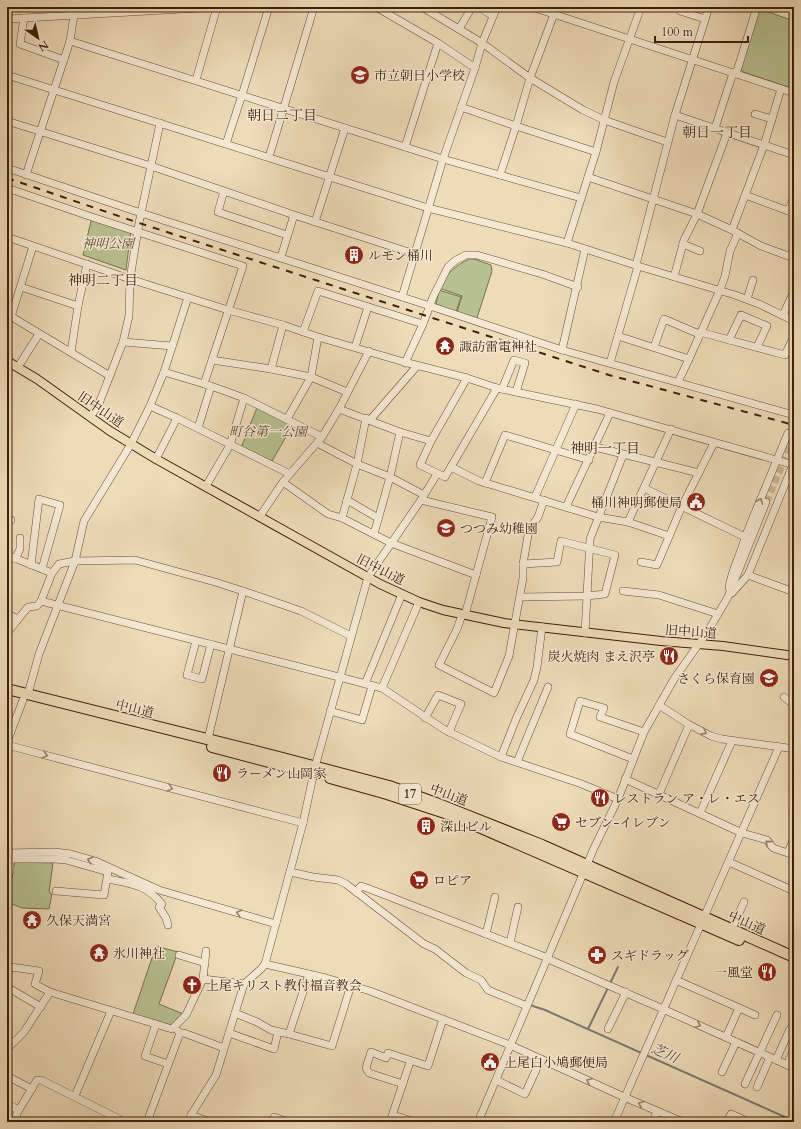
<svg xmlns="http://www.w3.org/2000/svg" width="801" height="1129" viewBox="0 0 801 1129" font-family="Cardo,'Noto Serif JP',serif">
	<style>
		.green { fill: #b7c090; stroke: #7a704e }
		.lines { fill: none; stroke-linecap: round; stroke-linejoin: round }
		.stream { stroke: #787b75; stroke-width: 2 }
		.minor-tunnel { stroke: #cbb696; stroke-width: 7; stroke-dasharray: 7 3.5; stroke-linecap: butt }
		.minor-casing { stroke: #694e36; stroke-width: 8 }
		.major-casing { stroke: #3d1f0b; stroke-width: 10 }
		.highway-casing { stroke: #3d1f0b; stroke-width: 12 }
		.minor { stroke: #f4e8d2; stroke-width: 7 }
		.major { stroke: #eedcb9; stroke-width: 8 }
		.highway { stroke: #eedcb9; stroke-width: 10 }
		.rail { stroke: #3d1f0b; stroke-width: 2; stroke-dasharray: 7 7; stroke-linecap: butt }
		.oneway { stroke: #98846e }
		.labels { text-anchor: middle; stroke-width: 3; stroke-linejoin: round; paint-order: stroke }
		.shield { fill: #f4e8d2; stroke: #745b47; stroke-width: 1 }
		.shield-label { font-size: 12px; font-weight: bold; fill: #3d1f0b }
		.poi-label { font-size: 13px; fill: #3d1f0b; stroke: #f4e8d2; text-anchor: start }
		.park-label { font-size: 13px; font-style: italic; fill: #5c472c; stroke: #f4e8d2 }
		.street-label { font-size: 13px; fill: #3d1f0b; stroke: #f4e8d2 }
		.neighbourhood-label { font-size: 14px; fill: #3d1f0b; stroke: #f4e8d2 }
		.water-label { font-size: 14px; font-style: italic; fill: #5a4d40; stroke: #f4e8d2 }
	</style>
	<rect width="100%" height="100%" fill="#eedcb9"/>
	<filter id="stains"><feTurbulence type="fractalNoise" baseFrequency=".005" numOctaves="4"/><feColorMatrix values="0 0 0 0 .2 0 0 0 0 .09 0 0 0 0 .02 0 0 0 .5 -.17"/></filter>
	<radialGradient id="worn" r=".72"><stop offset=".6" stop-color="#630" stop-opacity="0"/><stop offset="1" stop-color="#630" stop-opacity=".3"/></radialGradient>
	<g class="green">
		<path d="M761 9 794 21V89L743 72 740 68 759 11Z"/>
		<path d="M92 217 131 230 126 270 83 255Z"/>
		<path d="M469 259H474L491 265 492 271 477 318 457 312 462 296 439 288C445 275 456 265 469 259Z"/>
		<path d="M439 290 461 297 456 312 436 304Z"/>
		<path d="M258 405 294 423 272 461 241 448Z"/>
		<path d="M15 862 53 863 49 892 52 894 49 909 22 908 7 902V884L12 875Z"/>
		<path d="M156 946 178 952 159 1004 186 1015 174 1028 132 1017Z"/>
	</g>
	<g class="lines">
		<g class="stream">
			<path d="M530 1005 545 1010 794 1121"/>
			<path d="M588 1029 618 967"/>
		</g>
		<path class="minor-tunnel" d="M766 502 794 438"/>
		<defs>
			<g id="minor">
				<path d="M376 7 438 43 475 68"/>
				<path d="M422 7 482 43 530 78 583 110 604 120 667 142"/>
				<path d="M479 7 493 16"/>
				<path d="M532 7 794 93"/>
				<path d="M681 7 680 11 705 19"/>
				<path d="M766 7 794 17"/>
				<path d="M24 18 20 44 64 60"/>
				<path d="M7 19 217 7"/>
				<path d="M459 29 472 7"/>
				<path d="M70 41 443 159 581 198"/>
				<path d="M736 74 757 7"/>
				<path d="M7 75 428 208 567 243 638 266 735 295 759 304 794 321"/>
				<path d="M196 80 217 7"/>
				<path d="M461 107 516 126 596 152"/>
				<path d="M755 114 772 119"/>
				<path d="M675 115 794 155"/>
				<path d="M7 121 151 166 294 215 415 254"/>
				<path d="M715 128 733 73"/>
				<path d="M226 144 242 95 269 7"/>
				<path d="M405 147 438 43"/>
				<path d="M269 157 314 7"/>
				<path d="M7 168 141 213 430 306 562 350 794 415"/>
				<path d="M26 175 70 41 74 15"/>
				<path d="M500 175 516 126 530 78 554 14"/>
				<path d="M588 177 697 214 732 230 761 246 794 258"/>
				<path d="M7 188 92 217 243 266 204 384"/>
				<path d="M224 191 218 212 287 235"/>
				<path d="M745 195 794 213"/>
				<path d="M788 211 794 197"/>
				<path d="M315 222 345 128"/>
				<path d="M732 230 764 145 781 89"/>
				<path d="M7 237 130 279 228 310 283 325 318 337 404 362 467 378 497 388 597 409 794 465"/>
				<path d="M567 243 596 152 614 82 641 7"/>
				<path d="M683 244 700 251"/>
				<path d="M281 257 294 215"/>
				<path d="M636 265 675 115 709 7"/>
				<path d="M674 277 684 240 697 214 727 133"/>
				<path d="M21 287 78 306"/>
				<path d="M402 297 443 159 475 68 482 43 497 7"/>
				<path d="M747 299 753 280"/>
				<path d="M7 314 110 376"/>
				<path d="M783 315 794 291"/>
				<path d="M11 317 33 246"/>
				<path d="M423 324 433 297 448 267 456 260 466 255H477L542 274 578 287"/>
				<path d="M303 332 318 291 423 324 405 363"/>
				<path d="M700 332 785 355 794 336"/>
				<path d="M618 336 689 359 678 382"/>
				<path d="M729 340 741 315 767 326 757 347"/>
				<path d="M123 342 172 346"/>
				<path d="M355 347 368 307"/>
				<path d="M654 347 664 319 699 334"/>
				<path d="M562 350 585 249"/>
				<path d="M71 352 78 306 87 264"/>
				<path d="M689 359 720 290 725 276 730 251 738 233"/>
				<path d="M212 360 271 369 311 377 347 392"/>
				<path d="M610 363 638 266"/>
				<path d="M18 367 39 334"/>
				<path d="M271 369 283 325"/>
				<path d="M164 372 211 386 244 398 322 437"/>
				<path d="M467 378 431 441 420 465 445 477 497 388"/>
				<path d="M502 389 514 360 525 363 516 392"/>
				<path d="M150 406 177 418 290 474"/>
				<path d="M339 409 400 432 431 441"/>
				<path d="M90 417 98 406 123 342 129 316 130 279 139 223 160 123"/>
				<path d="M287 419 311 377 318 337"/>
				<path d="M370 420 417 366"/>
				<path d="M198 428 211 386"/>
				<path d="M317 443 357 464 390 477 424 495"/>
				<path d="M595 447 699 473"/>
				<path d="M156 459 177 418"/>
				<path d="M451 467 479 481 598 517 628 522 669 536"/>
				<path d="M283 482 328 514 342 518 391 543 476 575"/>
				<path d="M485 483 505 435 589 460"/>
				<path d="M206 486 230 445 244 398"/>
				<path d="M644 488 745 537"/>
				<path d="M535 497 576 404"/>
				<path d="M347 500 378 518"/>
				<path d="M421 500 492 517 465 615"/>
				<path d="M566 507 610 413"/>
				<path d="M260 516 283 482 322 437 339 409 369 351"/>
				<path d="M342 518 357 464 366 418"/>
				<path d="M7 520H11"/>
				<path d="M628 522 671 429"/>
				<path d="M374 534 390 477 400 432"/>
				<path d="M7 555 52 573"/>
				<path d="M15 559 20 549V538"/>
				<path d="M641 562 657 565 682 506 714 443"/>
				<path d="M31 565 39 499 60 505 42 569"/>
				<path d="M748 575 794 592"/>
				<path d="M729 588C731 570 741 555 745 537L788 433 794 435"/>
				<path d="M623 591 659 595 718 614"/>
				<path d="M732 593 748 575 794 462"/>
				<path d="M520 597 587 596 605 594 615 555 561 541 557 562 523 564"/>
				<path d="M41 601 52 573 59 564 75 561 135 560 215 582 243 591 301 611 351 636"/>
				<path d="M7 614 18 619"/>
				<path d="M462 615 457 629 439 665 494 693 509 656 523 578V564L529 530 538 517 544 500"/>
				<path d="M7 633 28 607 37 606 41 601 382 688 445 730 501 757 579 783 618 799"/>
				<path d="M585 633 590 539 623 455"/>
				<path d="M196 641 187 675 202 679 211 644"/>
				<path d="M365 684 402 594"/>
				<path d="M382 688 419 602"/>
				<path d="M28 694 39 654 75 561 84 521 131 444 150 406 164 372 188 297"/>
				<path d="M784 697 794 705"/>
				<path d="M659 705 688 724 711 736 722 739 788 748 794 750"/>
				<path d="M330 711 362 720 372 686"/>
				<path d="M425 718 438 695 461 704 449 732"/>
				<path d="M208 739 243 591"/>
				<path d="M7 742 23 700"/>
				<path d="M7 745 303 823"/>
				<path d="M501 757 516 719 534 680 537 667 542 627"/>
				<path d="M633 759 570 734 580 701 604 708 600 717 644 732"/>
				<path d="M517 762 548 687"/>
				<path d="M625 779 742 833 767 840 773 848 794 855"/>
				<path d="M659 794 689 725"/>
				<path d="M700 813 732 741"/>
				<path d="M7 853 55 852 71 854 95 861 159 890 276 924"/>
				<path d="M788 853 794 838"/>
				<path d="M7 859H55L66 860 108 872 104 895 56 891"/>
				<path d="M729 862 794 891"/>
				<path d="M290 872 313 877 338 880 346 884 424 944 435 949 466 973 481 980 488 990 527 1006"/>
				<path d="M108 879C132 884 145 884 162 904L159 907 166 918 168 925"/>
				<path d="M7 880 10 871V859"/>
				<path d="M356 892 361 886 367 888 548 958"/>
				<path d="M704 917 779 747"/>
				<path d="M732 929 744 902"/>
				<path d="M486 934 495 897"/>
				<path d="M510 943 518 907"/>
				<path d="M179 955 205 963"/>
				<path d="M548 959 663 1009 794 1068"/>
				<path d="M265 964 326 978 370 991 510 1045 624 1097 683 1122"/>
				<path d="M7 973 11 967 39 971 35 984 50 992 172 1029 186 1015 203 979 244 984"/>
				<path d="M203 979 206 951"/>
				<path d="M676 980 755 1015"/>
				<path d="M7 987 41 1007"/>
				<path d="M235 1013 257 1022 271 1030 289 1034 309 974"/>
				<path d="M156 1024 145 1056 168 1064"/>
				<path d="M608 1029 626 992"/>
				<path d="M178 1031 180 1033H184L224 1048"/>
				<path d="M229 1033 274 1049 278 1032"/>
				<path d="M289 1034 332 1046 351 985"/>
				<path d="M726 1037 739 1008"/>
				<path d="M7 1049 24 1032 50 992"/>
				<path d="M776 1060 790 1029"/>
				<path d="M787 1065 794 1049"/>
				<path d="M722 1072 736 1042"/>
				<path d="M7 1076 32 1089"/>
				<path d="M496 1080 525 1094 541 1059"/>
				<path d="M403 1084 369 1073 366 1068 371 1052 386 1058 388 1053 428 1066 443 1019"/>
				<path d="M745 1084 777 1015"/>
				<path d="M757 1087 770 1057"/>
				<path d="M75 1096 111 1011"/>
				<path d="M7 1104 19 1110"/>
				<path d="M191 1115 210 1122"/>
				<path d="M393 1115 415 1122"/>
				<path d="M15 1122 17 1113 37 1080H41L125 1122"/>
				<path d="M147 1122 180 1033"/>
				<path d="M189 1122 191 1115 216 1075 244 984 261 969 265 964 303 823 315 767 368 577 421 500 437 474"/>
				<path d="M272 1122 274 1117 288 1122"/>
				<path d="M390 1122 410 1062"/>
				<path d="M478 1122 594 848 618 799 644 732 674 679 708 631 728 597 766 502"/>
				<path d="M614 1122 701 924"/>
				<path d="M653 1122 657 1111"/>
				<path d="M727 1122 731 1114 749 1122"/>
			</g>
			<path id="major" d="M7 361 37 379 110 431 156 459 380 584 419 602 443 610 504 623 661 641 723 646 794 656"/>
			<g id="highway">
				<path d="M7 689 275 756 389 786 436 803 542 845 794 957"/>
				<path d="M212 747 315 774"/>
				<path d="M330 778 387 794 451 815 739 940"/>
			</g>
		</defs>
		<use href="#minor" class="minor-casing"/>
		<use href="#major" class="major-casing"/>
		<use href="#highway" class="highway-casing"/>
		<use href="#minor" class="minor"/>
		<use href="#major" class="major"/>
		<use href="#highway" class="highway"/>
		<path class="rail" d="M7 178 139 223 609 375 794 425"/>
	</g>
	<defs><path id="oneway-chevron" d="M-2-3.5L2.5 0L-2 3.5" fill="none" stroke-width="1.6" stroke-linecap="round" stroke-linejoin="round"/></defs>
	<g class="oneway">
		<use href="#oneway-chevron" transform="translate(760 501) rotate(-68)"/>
		<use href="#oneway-chevron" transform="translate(704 732) rotate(27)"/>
		<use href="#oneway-chevron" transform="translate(45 755) rotate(15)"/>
		<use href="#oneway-chevron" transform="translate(170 788) rotate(15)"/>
		<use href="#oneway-chevron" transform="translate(768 843) rotate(-139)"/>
		<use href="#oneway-chevron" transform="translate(90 860) rotate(-163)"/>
		<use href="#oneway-chevron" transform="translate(239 913) rotate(-164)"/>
		<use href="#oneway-chevron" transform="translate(698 1025) rotate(25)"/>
		<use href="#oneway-chevron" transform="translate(589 1081) rotate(-155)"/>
		<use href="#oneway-chevron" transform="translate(641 1104) rotate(-157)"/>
	</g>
	<defs>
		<symbol id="school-disc" viewBox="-11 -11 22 22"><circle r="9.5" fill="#8f2418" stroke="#f4e8d2"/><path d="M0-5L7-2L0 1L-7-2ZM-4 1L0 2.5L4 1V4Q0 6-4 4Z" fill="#fff"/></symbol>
		<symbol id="building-disc" viewBox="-11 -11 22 22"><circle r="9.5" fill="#8f2418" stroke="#f4e8d2"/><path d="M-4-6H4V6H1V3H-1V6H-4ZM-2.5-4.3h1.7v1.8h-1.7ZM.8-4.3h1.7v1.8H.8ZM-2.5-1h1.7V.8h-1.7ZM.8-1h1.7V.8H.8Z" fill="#fff"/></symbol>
		<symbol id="temple-disc" viewBox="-11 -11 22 22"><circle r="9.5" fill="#8f2418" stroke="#f4e8d2"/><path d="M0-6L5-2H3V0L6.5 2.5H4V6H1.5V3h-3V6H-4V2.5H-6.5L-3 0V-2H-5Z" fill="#fff"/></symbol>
		<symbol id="civic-disc" viewBox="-11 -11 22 22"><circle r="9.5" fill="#8f2418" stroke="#f4e8d2"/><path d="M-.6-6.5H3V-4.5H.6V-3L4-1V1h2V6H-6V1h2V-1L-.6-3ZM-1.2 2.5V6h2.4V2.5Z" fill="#fff"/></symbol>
		<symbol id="restaurant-disc" viewBox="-11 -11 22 22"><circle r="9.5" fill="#8f2418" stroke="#f4e8d2"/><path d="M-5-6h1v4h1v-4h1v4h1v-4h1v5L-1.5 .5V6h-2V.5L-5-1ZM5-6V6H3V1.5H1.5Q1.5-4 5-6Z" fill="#fff"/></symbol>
		<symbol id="supermarket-disc" viewBox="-11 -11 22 22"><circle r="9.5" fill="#8f2418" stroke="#f4e8d2"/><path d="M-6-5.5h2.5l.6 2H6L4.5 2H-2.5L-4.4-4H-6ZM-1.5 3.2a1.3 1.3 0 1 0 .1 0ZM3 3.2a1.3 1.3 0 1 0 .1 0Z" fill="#fff"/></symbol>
		<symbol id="pharmacy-disc" viewBox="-11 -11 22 22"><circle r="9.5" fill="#8f2418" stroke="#f4e8d2"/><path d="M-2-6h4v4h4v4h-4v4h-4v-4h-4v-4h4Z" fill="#fff"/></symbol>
		<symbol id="church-disc" viewBox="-11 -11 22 22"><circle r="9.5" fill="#8f2418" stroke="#f4e8d2"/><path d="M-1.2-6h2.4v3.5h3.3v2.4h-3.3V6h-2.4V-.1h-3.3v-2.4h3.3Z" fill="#fff"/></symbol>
	</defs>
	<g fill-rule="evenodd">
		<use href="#school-disc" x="349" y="64" width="22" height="22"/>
		<use href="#building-disc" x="343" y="244" width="22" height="22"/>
		<use href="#temple-disc" x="434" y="335" width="22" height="22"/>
		<use href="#civic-disc" x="685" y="491" width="22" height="22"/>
		<use href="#school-disc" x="435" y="517" width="22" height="22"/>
		<use href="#restaurant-disc" x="658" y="645" width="22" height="22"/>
		<use href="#school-disc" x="758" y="667" width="22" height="22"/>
		<use href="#restaurant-disc" x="211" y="762" width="22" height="22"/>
		<use href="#restaurant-disc" x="589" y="787" width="22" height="22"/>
		<use href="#supermarket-disc" x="550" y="811" width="22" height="22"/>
		<use href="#building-disc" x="415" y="815" width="22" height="22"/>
		<use href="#supermarket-disc" x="408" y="869" width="22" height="22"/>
		<use href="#temple-disc" x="21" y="909" width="22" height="22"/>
		<use href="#temple-disc" x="88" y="942" width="22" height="22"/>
		<use href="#pharmacy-disc" x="586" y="944" width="22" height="22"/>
		<use href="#restaurant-disc" x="756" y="961" width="22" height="22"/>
		<use href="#church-disc" x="181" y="974" width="22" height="22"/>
		<use href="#civic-disc" x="479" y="1051" width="22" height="22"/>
	</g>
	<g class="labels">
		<rect class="shield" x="399" y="784" width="22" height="20" rx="3"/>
		<g class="shield-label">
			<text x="410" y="798">17</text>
		</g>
		<g class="poi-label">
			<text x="374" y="80">市立朝日小学校</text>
			<text x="368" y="260">ルモン桶川</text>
			<text x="459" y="351">諏訪雷電神社</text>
			<text x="682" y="507" text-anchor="end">桶川神明郵便局</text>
			<text x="460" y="533">つつみ幼稚園</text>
			<text x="655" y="661" text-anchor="end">炭火焼肉 まえ沢亭</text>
			<text x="755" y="683" text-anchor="end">さくら保育園</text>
			<text x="236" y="778">ラーメン山岡家</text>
			<text x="614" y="803">レストラン ア・レ・エス</text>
			<text x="575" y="827">セブン-イレブン</text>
			<text x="440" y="831">深山ビル</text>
			<text x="433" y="885">ロピア</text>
			<text x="46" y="925">久保天満宮</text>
			<text x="113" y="958">氷川神社</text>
			<text x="611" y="960">スギドラッグ</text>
			<text x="753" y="977" text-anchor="end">一風堂</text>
			<text x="206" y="990">上尾キリスト教付福音教会</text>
			<text x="504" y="1067">上尾白小鳩郵便局</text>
		</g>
		<g class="park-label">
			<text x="108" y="248">神明公園</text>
			<text x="268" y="436">町谷第一公園</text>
		</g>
		<g class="street-label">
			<text transform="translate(101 409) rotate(34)" y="5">旧中山道</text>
			<text transform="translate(381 569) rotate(27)" y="5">旧中山道</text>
			<text transform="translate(691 631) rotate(4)" y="5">旧中山道</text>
			<text transform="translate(135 708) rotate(14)" y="5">中山道</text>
			<text transform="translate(449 794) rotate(20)" y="5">中山道</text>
			<text transform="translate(747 922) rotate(24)" y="5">中山道</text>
		</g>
		<g class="neighbourhood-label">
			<text x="282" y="120">朝日二丁目</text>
			<text x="717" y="137">朝日一丁目</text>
			<text x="103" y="285">神明二丁目</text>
			<text x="605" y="453">神明一丁目</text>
		</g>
		<g class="water-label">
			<text transform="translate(665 1053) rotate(24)" y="5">芝川</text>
		</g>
	</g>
	<rect width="801" height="1129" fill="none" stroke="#eedcb9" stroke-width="24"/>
	<rect x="8" y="8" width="785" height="1113" fill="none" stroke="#3d1f0b" stroke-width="2"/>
	<rect x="12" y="12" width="777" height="1105" fill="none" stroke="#3d1f0b"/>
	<g transform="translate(38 38) rotate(146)" stroke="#f4e8d2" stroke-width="3" paint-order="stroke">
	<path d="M0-3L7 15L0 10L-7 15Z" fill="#3d1f0b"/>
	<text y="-6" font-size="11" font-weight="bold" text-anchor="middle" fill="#3d1f0b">N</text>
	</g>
	<path d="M655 36v6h93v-6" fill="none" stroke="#3d1f0b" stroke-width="2"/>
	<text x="661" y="36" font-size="12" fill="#3d1f0b" stroke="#f4e8d2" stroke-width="3" paint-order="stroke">100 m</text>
	<rect width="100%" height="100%" filter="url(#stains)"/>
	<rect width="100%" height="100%" fill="url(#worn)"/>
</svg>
